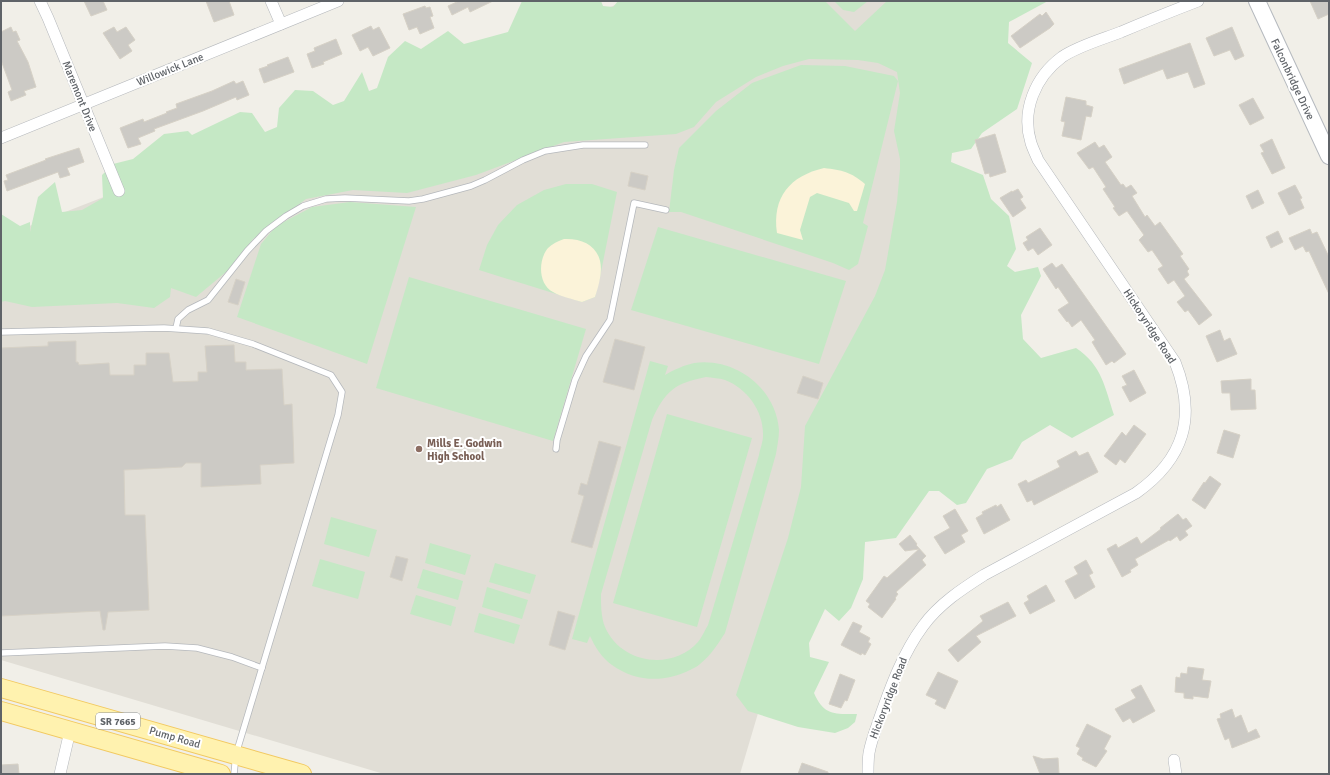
<svg xmlns="http://www.w3.org/2000/svg" width="1330" height="775" viewBox="0 0 1330 775" font-family="Signika,sans-serif">
	<style>
		.education { fill: #e1ded6 }
		.green { fill: #c5e8c5; fill-rule: evenodd }
		.sand { fill: #fbf3d9 }
		.building { fill: #cccac5; stroke: #d6d1c6 }
		.lines { fill: none; stroke-linecap: round; stroke-linejoin: round }
		.lane-casing { stroke: #b5b8bc; stroke-width: 7 }
		.street-casing { stroke: #b5b8bc; stroke-width: 12 }
		.secondary-casing { stroke: #b6babf; stroke-width: 18 }
		.primary-casing { stroke: #f2c960; stroke-width: 20 }
		.lane { stroke: #fff; stroke-width: 5.5 }
		.street { stroke: #fff; stroke-width: 11 }
		.secondary { stroke: #fff; stroke-width: 16 }
		.primary { stroke: #fff2af; stroke-width: 18 }
		.education-dot { fill: #8d6e63; stroke: #fff; stroke-width: 1.5 }
		.labels { text-anchor: middle; stroke-width: 4; stroke-linejoin: round; paint-order: stroke }
		.shield { fill: #fff; stroke: #8f9295; stroke-width: 1 }
		.shield-label { font-size: 10px; font-weight: bold; fill: #5f6368 }
		.street-label { font-size: 11px; fill: #5f6368; stroke: #fff }
		.education-label { font-size: 11px; font-weight: bold; fill: #785e54; stroke: #fff; text-anchor: start }
	</style>
	<rect width="100%" height="100%" fill="#f1efe8"/>
	<path class="education" d="M626 1H969L740 774H384L1 660V237L119 191Z"/>
	<g class="green">
		<path d="M522 1H601L603 6 613 7 618 1H825L855 31 887 1H1048L1009 22 1008 43 1032 63 1017 109 982 133 971 149 952 153 951 162 983 175 991 199 1009 216 1016 249 1007 266 1015 272 1038 267 1041 276 1021 315 1023 339 1041 358 1076 348C1102 365 1105 388 1114 415L1072 438 1050 425 1022 442 1012 459 987 469 966 503 957 505 939 491H929L896 538 865 542 863 579 851 608 839 621 825 609 809 643 810 657 829 662 814 693C824 716 835 714 857 714L855 722 848 728 835 733 798 727 748 711 736 695 788 538 801 487 805 426 875 296 885 270 897 202 900 169V159L894 131 900 93 897 72 878 63 858 60 809 59 783 66 756 77 716 102 694 127 676 134 564 142 476 175 407 193 353 190 306 199 253 239 232 267 196 297 171 288 170 297 154 308 117 303 32 307 5 301 1 302V214L20 226 30 222V232L38 197 55 182 62 212 82 210 103 198 102 175 113 164 133 159 164 134 188 131 192 135 240 112 252 113 265 132 277 127 279 108 295 90 313 91 333 105 344 101 362 72 369 91 377 88 388 57 405 41 421 49 448 31 464 44 508 32Z"/>
		<path d="M834 1H868L854 12 843 10Z"/>
		<path d="M801 65 845 66 894 76 898 81 863 223 868 226 858 264 849 270 833 263 681 212H669L674 170 679 148 716 111 752 83Z"/>
		<path d="M566 184H592L617 192 600 277 595 297 582 302 479 270 487 245 498 225 517 205 544 190Z"/>
		<path d="M350 202 416 207 367 364 237 317 261 244 276 226 312 207Z"/>
		<path d="M658 227 846 281 819 364 631 310Z"/>
		<path d="M409 277 586 329 553 441 376 388Z"/>
		<path d="M650 361 668 366 665 375C673 370 685 365 694 363 735 357 776 388 779 430 779 438 777 447 776 454L725 633C718 644 711 655 700 664 697 667 693 668 690 670 665 683 635 682 612 665 602 658 595 647 590 636L587 643 572 639ZM706 377C712 378 719 378 725 380 748 389 764 412 763 436 763 442 760 449 759 455L708 625C705 630 702 637 698 642 672 671 621 664 605 627 601 617 601 605 601 594L652 420C665 391 675 383 706 377Z"/>
		<path d="M667 414 752 438 697 627 613 603Z"/>
		<path d="M331 517 377 530 369 557 324 544Z"/>
		<path d="M430 543 471 555 465 575 425 563Z"/>
		<path d="M320 559 365 572 358 599 312 586Z"/>
		<path d="M495 563 536 575 530 594 489 582Z"/>
		<path d="M423 569 463 581 458 600 417 588Z"/>
		<path d="M487 587 528 600 522 619 482 607Z"/>
		<path d="M416 595 456 607 451 626 410 614Z"/>
		<path d="M479 613 520 625 514 644 474 632Z"/>
	</g>
	<g class="sand">
		<path d="M824 168C842 170 851 172 865 184L857 211H854L849 203 817 193 810 197 800 230 803 240 777 233C772 197 790 176 824 168Z"/>
		<path d="M564 239C589 238 605 252 600 278 599 284 597 291 595 297L582 302C573 299 561 297 553 292 538 284 538 260 548 248 552 244 558 241 564 239Z"/>
	</g>
	<g class="building">
		<path d="M84 1H103L107 10 91 16Z"/>
		<path d="M206 1H229L234 15 214 22Z"/>
		<path d="M459 1H493L470 12 468 7 452 15 448 6Z"/>
		<path d="M1310 1H1329V14L1318 19Z"/>
		<path d="M425 6 426 8 430 7 433 16 430 17 434 28 420 34 417 27 409 30 403 14Z"/>
		<path d="M1046 12 1054 24 1050 28 1020 48 1011 36 1040 14 1042 16Z"/>
		<path d="M371 26 373 30 379 27 390 48 373 56 368 47 360 51 352 35Z"/>
		<path d="M11 27 13 32 16 31 20 40 17 41 28 62 36 87 24 91 26 95 11 101 8 92 12 90 1 60V32Z"/>
		<path d="M114 27 117 32 126 27 135 40 128 45 132 51 120 59 103 33Z"/>
		<path d="M1232 27 1244 56 1235 60 1230 50 1214 56 1206 38Z"/>
		<path d="M336 39 342 54 323 62 324 64 312 68 307 54 315 51 314 48Z"/>
		<path d="M1190 43 1205 84 1194 88 1188 72 1167 79 1163 69 1124 84 1119 69Z"/>
		<path d="M288 57 294 72 264 83 259 69 268 66 267 65Z"/>
		<path d="M234 81 236 84 243 81 249 95 237 100 236 97 203 111 154 129 155 131 138 138 141 144 128 148 120 128 143 119 144 122 167 113 166 112 177 108 176 104 212 91Z"/>
		<path d="M1066 97 1086 101V105L1093 107 1091 117 1086 116 1081 140 1062 136 1065 122 1061 121Z"/>
		<path d="M1253 98 1264 118 1250 125 1239 105Z"/>
		<path d="M995 134 1006 172 990 177 989 173 985 174 975 140Z"/>
		<path d="M1272 139 1285 168 1272 174 1261 153 1264 152 1260 145Z"/>
		<path d="M1095 142 1099 148 1104 145 1112 157 1105 162 1121 185 1123 184 1126 188 1131 185 1137 193 1132 196 1145 217 1147 215 1155 226 1160 222 1183 254 1180 256 1189 269 1187 271 1189 275 1184 279 1212 315 1199 325 1188 310 1185 312 1177 302 1185 296 1174 280 1168 284 1158 269 1163 266 1152 250 1148 252 1139 240 1144 235 1127 211 1119 216 1113 208 1115 207 1103 189 1106 187 1093 167 1089 169 1077 153Z"/>
		<path d="M79 148 84 162 67 168 70 175 60 178 58 172 7 191 4 181 8 180 6 175 46 160 45 159Z"/>
		<path d="M631 172 648 176 645 190 628 186Z"/>
		<path d="M1295 185 1302 198 1300 199 1304 208 1289 215 1278 193Z"/>
		<path d="M1018 189 1023 197 1020 199 1026 208 1013 217 1000 198 1012 191V192Z"/>
		<path d="M1258 190 1264 203 1252 209 1246 196Z"/>
		<path d="M1040 228 1052 245 1038 255 1033 248 1028 251 1023 243 1028 240 1026 237Z"/>
		<path d="M1310 229 1312 234 1317 232 1329 257V294L1309 251 1306 252 1303 246 1295 250 1289 238Z"/>
		<path d="M1278 231 1283 242 1271 248 1266 237Z"/>
		<path d="M1052 263 1056 268 1062 264 1126 354 1114 363 1112 361 1106 365 1092 342 1095 340 1081 320 1072 327 1068 321 1067 322 1058 310 1069 303 1058 287 1056 289 1043 269Z"/>
		<path d="M236 279 245 282 238 305 228 302Z"/>
		<path d="M1220 330 1224 341 1230 338 1237 354 1217 362 1206 336Z"/>
		<path d="M615 339 645 347 634 390 603 382Z"/>
		<path d="M76 341V362H78L79 365 109 363 110 375H134V365H146V353H169L173 382 198 381V372H207L205 346 234 345 235 362H246V370L282 369 284 405 292 404 294 463 260 465 261 484 201 487V463H186L182 467 124 470 125 515H145L149 610 108 612 105 630H103L100 611 1 616V348L48 346V342Z"/>
		<path d="M1134 370 1146 393 1130 402 1122 387 1127 385 1122 376Z"/>
		<path d="M803 376 823 383 818 399 797 393Z"/>
		<path d="M1251 379V390H1255L1256 409 1231 410 1230 393H1222L1221 381Z"/>
		<path d="M1134 425 1146 434 1125 463 1120 459 1116 465 1104 456 1122 432 1126 436Z"/>
		<path d="M1224 430 1240 435 1233 458 1217 453Z"/>
		<path d="M599 441 621 447 592 548 571 542 584 496 578 494 581 483 587 485Z"/>
		<path d="M1076 451 1079 456 1088 452 1098 472 1034 505 1032 500 1027 502 1018 484 1026 480 1028 483 1060 467 1057 461Z"/>
		<path d="M1210 476 1221 484 1205 509 1192 500 1204 482 1205 483Z"/>
		<path d="M1001 504 1010 520 984 534 976 518 983 514 982 512 996 505 997 507Z"/>
		<path d="M955 509 968 531 961 535 965 542 945 554 934 537 950 528 943 516Z"/>
		<path d="M1178 514 1183 520 1186 518 1192 526 1185 531 1188 535 1180 541 1177 536 1170 541 1169 540 1135 559 1138 565 1130 570 1131 572 1122 577 1107 549 1116 544 1118 548 1137 537 1141 544 1161 529 1160 528Z"/>
		<path d="M910 535 917 544 916 545 926 556 922 560 926 565 896 592 898 594 895 598 896 599 882 618 868 607 870 604 866 601 884 576 887 578 919 549 905 551 899 544Z"/>
		<path d="M396 556 408 559 402 581 390 577Z"/>
		<path d="M1086 560 1093 573 1089 575 1095 587 1075 599 1065 581 1078 574 1074 567Z"/>
		<path d="M1046 585 1055 601 1030 614 1024 603 1029 600 1027 596Z"/>
		<path d="M1008 602 1016 616 976 636 981 642 958 662 948 650 983 621 980 616Z"/>
		<path d="M558 611 575 616 565 650 549 645Z"/>
		<path d="M853 622 862 626 859 632 870 638 868 642 871 644 865 655 862 653 861 655 841 645Z"/>
		<path d="M1188 667 1204 669 1202 680 1211 681 1208 698 1193 696V699L1184 698V693L1175 692 1176 677 1180 678 1181 673 1187 674Z"/>
		<path d="M938 672 958 681 945 709 935 704 937 700 926 695Z"/>
		<path d="M840 674 855 680 847 701 845 700 841 708 829 704Z"/>
		<path d="M1141 685 1155 711 1133 723 1130 718 1123 722 1115 709 1136 698 1131 690Z"/>
		<path d="M1232 709 1235 718 1241 715 1248 733 1256 729 1260 737 1232 748 1229 738 1225 740 1217 719 1221 718 1220 714Z"/>
		<path d="M1087 724 1111 736 1104 749 1107 751 1096 767 1082 760 1083 758 1077 754 1080 748 1076 746Z"/>
		<path d="M1033 756 1043 759 1058 758 1059 774H1040Z"/>
		<path d="M802 763 828 772V774H798Z"/>
		<path d="M18 764 19 774H1V765Z"/>
	</g>
	<g class="lines">
		<defs>
			<g id="lane">
				<path d="M176 328 178 319 188 310 208 300 247 251 266 231 286 216 303 206 326 199 345 198 409 201 423 199 471 186 485 180 523 160 545 151 583 145H645"/>
				<path d="M1 332 164 328 208 331 253 344 331 375 342 392 338 415 236 754 234 774"/>
				<path d="M556 449 557 440 575 380 586 356 610 320 634 203 666 210"/>
				<path d="M1 653 165 646 197 648 232 657 262 668"/>
			</g>
			<g id="street">
				<path d="M40 1 48 18 119 191"/>
				<path d="M271 1 281 24"/>
				<path d="M1 138 338 1"/>
				<path d="M1174 760 1176 774"/>
				<path d="M60 774 70 731"/>
				<path d="M868 774C868 767 868 759 869 753 871 741 876 729 880 717 891 686 903 653 923 626 939 604 962 589 984 575L1136 493C1184 459 1197 417 1175 362L1038 160C1036 155 1033 149 1031 143 1021 111 1035 77 1062 57 1078 46 1103 39 1121 32 1147 21 1172 11 1198 1"/>
			</g>
			<path id="secondary" d="M1257 1 1329 156"/>
			<g id="primary">
				<path d="M1 688 302 774"/>
				<path d="M1 711 221 774"/>
			</g>
		</defs>
		<use href="#lane" class="lane-casing"/>
		<use href="#street" class="street-casing"/>
		<use href="#secondary" class="secondary-casing"/>
		<use href="#primary" class="primary-casing"/>
		<use href="#lane" class="lane"/>
		<use href="#street" class="street"/>
		<use href="#secondary" class="secondary"/>
		<use href="#primary" class="primary"/>
	</g>
	<circle class="education-dot" cx="419" cy="449" r="4"/>
	<g class="labels">
		<rect class="shield" x="96" y="713" width="44" height="16" rx="3"/>
		<g class="shield-label">
			<text x="118" y="725">SR 7665</text>
		</g>
		<g class="street-label">
			<text transform="translate(170 69) rotate(-22)" y="4">Willowick Lane</text>
			<text transform="translate(1293 79) rotate(65)" y="4">Falconbridge Drive</text>
			<text transform="translate(80 96) rotate(68)" y="4">Maremont Drive</text>
			<text transform="translate(1150 326) rotate(57)" y="4">Hickoryridge Road</text>
			<text transform="translate(888 698) rotate(-69)" y="4">Hickoryridge Road</text>
			<text transform="translate(175 737) rotate(16)" y="4">Pump Road</text>
		</g>
		<g class="education-label">
			<text x="427" y="447">Mills E. Godwin<tspan x="427" dy="13">High School</tspan></text>
		</g>
	</g>
	<rect width="1330" height="775" fill="none" stroke="#5f6368" stroke-width="4"/>
</svg>
